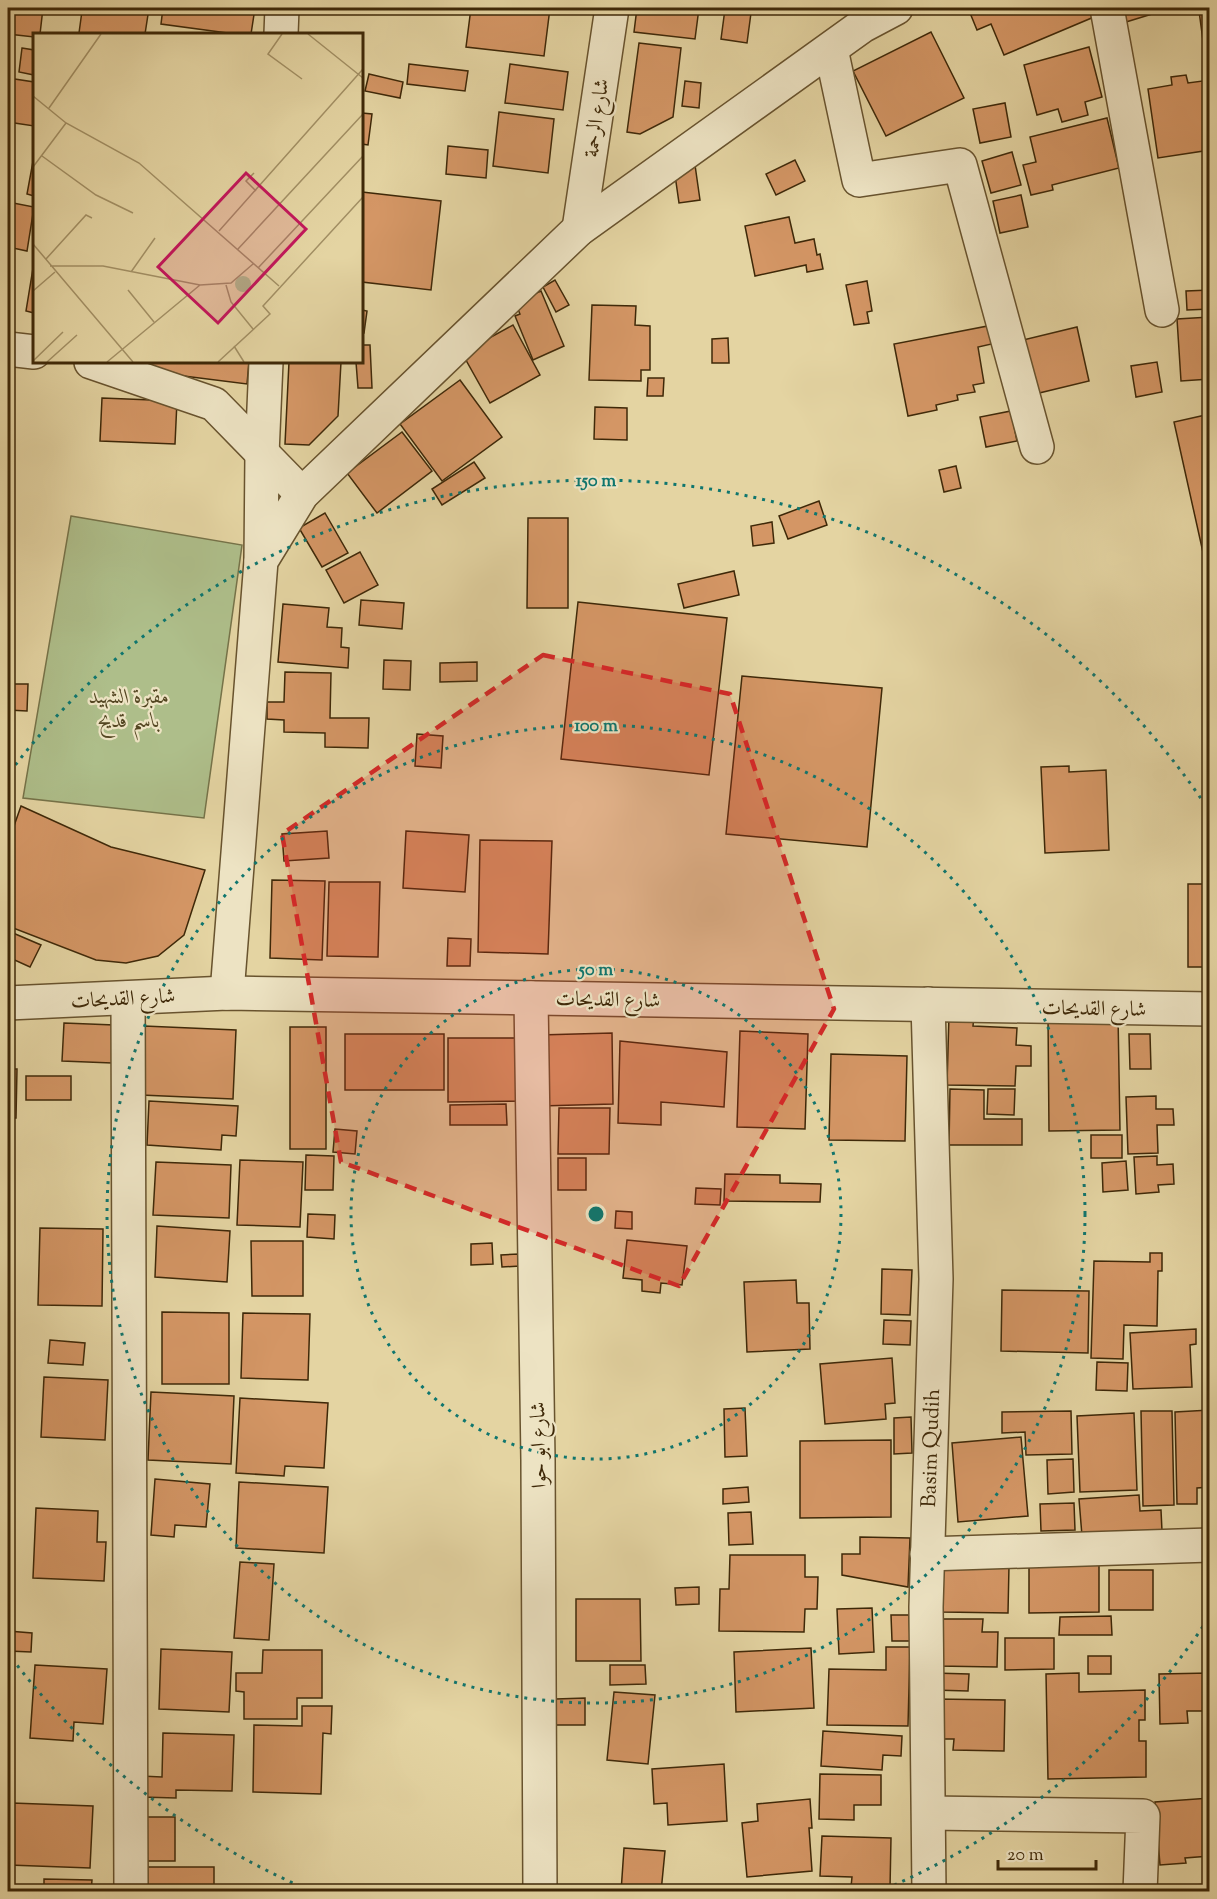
<svg xmlns="http://www.w3.org/2000/svg" width="1217" height="1899" viewBox="0 0 1217 1899" font-family="'Sorts Mill Goudy',Amiri,serif">
	<style>
		.green { fill: #aebe8a; stroke: #767349; stroke-width: 1.5 }
		.building { fill: #d49665; stroke: #3e2808; stroke-width: 1.5 }
		.lines { fill: none; stroke-linecap: round; stroke-linejoin: round }
		.minor-casing { stroke: #68532e; stroke-width: 36 }
		.minor { stroke: #ede3c3; stroke-width: 33 }
		.marked { fill: #d62828; fill-opacity: 0.2; stroke: #d62828; stroke-width: 4.5; stroke-dasharray: 12 8; stroke-linejoin: round }
		.ring { fill: none; stroke: #0f766e; stroke-width: 3; stroke-dasharray: 3 6 }
		.labels { text-anchor: middle; stroke-width: 4.5; stroke-linejoin: round; paint-order: stroke }
		.street-label { font-size: 21px; fill: #3e2808; stroke: #ede3c3 }
		.park-label { font-size: 21px; font-style: italic; fill: #544622; stroke: #ede3c3 }
		.inset-road { fill: none; stroke: #a28f64; stroke-width: 1.5 }
		.view { fill: #c2185b; fill-opacity: 0.15; stroke: #c2185b; stroke-width: 3 }
		.inset-edge { fill: none; stroke: #3e2808; stroke-width: 3 }
		.centre { fill: #0f766e; stroke: #ede3c3; stroke-width: 3 }
		.ring-label { font-size: 18px; text-anchor: middle; font-weight: bold; fill: #0f766e; stroke: #ede3c3; stroke-width: 4.5; stroke-linejoin: round; paint-order: stroke }
	</style>
	<rect width="100%" height="100%" fill="#e4d4a2"/>
	<filter id="stains"><feTurbulence type="fractalNoise" baseFrequency=".00333" numOctaves="4"/><feColorMatrix values="0 0 0 0 .2 0 0 0 0 .09 0 0 0 0 .02 0 0 0 .5 -.17"/></filter>
	<radialGradient id="worn" r=".72"><stop offset=".6" stop-color="#630" stop-opacity="0"/><stop offset="1" stop-color="#630" stop-opacity=".3"/></radialGradient>
	<path class="green" d="M71 516 242 545 204 818 23 798Z"/>
	<g class="building">
		<path d="M8 8H43L40 34H34V37L8 34Z"/>
		<path d="M62 8H149L145 34 79 33 82 11Z"/>
		<path d="M163 8H255L251 34H235L161 24Z"/>
		<path d="M471 8H550L544 56 466 47Z"/>
		<path d="M637 8H699L695 39 634 32Z"/>
		<path d="M968 8H1098L1101 14 1004 55 991 24 977 30Z"/>
		<path d="M1122 8H1161L1162 11 1126 22Z"/>
		<path d="M725 9 751 13 747 43 721 39Z"/>
		<path d="M1210 9V70H1207L1199 11Z"/>
		<path d="M931 32 964 98 886 136 853 71Z"/>
		<path d="M639 43 681 48 673 117 640 134 627 132Z"/>
		<path d="M1089 47 1102 97 1085 102 1088 115 1062 122 1058 109 1037 115 1024 65Z"/>
		<path d="M22 48 34 50V75L19 72Z"/>
		<path d="M409 64 468 71 465 91 407 84Z"/>
		<path d="M510 64 568 72 563 110 505 103Z"/>
		<path d="M369 74 403 82 400 98 365 91Z"/>
		<path d="M1186 75 1188 83 1210 80V150L1158 158 1148 89 1172 85 1171 77Z"/>
		<path d="M8 78 34 82V126L8 122Z"/>
		<path d="M685 81 701 83 699 108 682 106Z"/>
		<path d="M1005 103 1011 137 980 143 973 109Z"/>
		<path d="M499 112 554 119 548 173 493 166Z"/>
		<path d="M362 113 372 114 368 145 362 144Z"/>
		<path d="M1107 118 1119 168 1052 185 1053 190 1031 195 1023 165 1036 162 1030 137Z"/>
		<path d="M448 146 488 150 486 178 446 174Z"/>
		<path d="M1012 152 1021 185 991 193 982 161Z"/>
		<path d="M34 156V196L27 194Z"/>
		<path d="M795 160 805 181 776 195 766 174Z"/>
		<path d="M695 165 700 200 679 203 675 175Z"/>
		<path d="M362 192 441 201 431 290 362 282Z"/>
		<path d="M1021 195 1028 227 1000 233 993 201Z"/>
		<path d="M8 202 34 207 27 251 8 247Z"/>
		<path d="M789 217 795 243 814 239 817 255 820 254 823 269 807 272 806 265 755 276 745 226Z"/>
		<path d="M34 262V313L26 311Z"/>
		<path d="M555 280 569 305 556 312 543 287Z"/>
		<path d="M867 281 872 311 867 312 869 323 854 325 846 285Z"/>
		<path d="M1210 290V309L1187 310 1186 291Z"/>
		<path d="M541 291 564 346 533 360 515 316 520 314 515 302Z"/>
		<path d="M592 305 636 306 635 325 650 326V370H641V381L589 380Z"/>
		<path d="M362 310 367 311 364 333H362Z"/>
		<path d="M1210 317V379L1181 381 1177 319Z"/>
		<path d="M513 325 540 375 490 403 462 353Z"/>
		<path d="M993 325 996 343 978 347 984 383 973 385 975 392 957 395 958 400 936 405 937 410 908 416 894 344Z"/>
		<path d="M1077 327 1089 381 1035 394 1023 340Z"/>
		<path d="M728 338 729 363H712V339Z"/>
		<path d="M362 345H370L372 388H358L356 362H362Z"/>
		<path d="M145 362H249L247 384 144 371Z"/>
		<path d="M289 362H341L338 416 309 445 285 444Z"/>
		<path d="M1157 362 1162 392 1136 397 1131 366Z"/>
		<path d="M648 378H664L663 396H647Z"/>
		<path d="M460 380 502 437 442 481 400 424Z"/>
		<path d="M102 398 177 401 175 444 100 441Z"/>
		<path d="M595 407 627 408V440L594 439Z"/>
		<path d="M1011 411 1017 441 986 447 980 417Z"/>
		<path d="M1210 414V584L1174 422Z"/>
		<path d="M402 432 432 471 377 513 347 473Z"/>
		<path d="M474 462 485 478 442 505 432 489Z"/>
		<path d="M956 466 961 488 944 492 939 470Z"/>
		<path d="M819 501 827 525 788 539 779 516Z"/>
		<path d="M325 513 348 553 322 567 299 528Z"/>
		<path d="M528 518H568V608H527Z"/>
		<path d="M772 522 774 543 753 546 751 526Z"/>
		<path d="M360 552 378 585 344 603 326 570Z"/>
		<path d="M734 571 739 595 684 608 678 584Z"/>
		<path d="M361 600 404 603 402 629 359 625Z"/>
		<path d="M578 602 727 618 709 775 561 759Z"/>
		<path d="M283 604 329 608 327 627 342 628 341 647 349 648 348 668 278 662Z"/>
		<path d="M384 660 411 661 410 690 383 689Z"/>
		<path d="M477 662V681L440 682V663Z"/>
		<path d="M285 672 331 673 330 718H369L368 748 325 747V733L284 732V720L267 719V702H284Z"/>
		<path d="M742 676 882 688 867 847 726 834Z"/>
		<path d="M8 684H28L27 711 8 710Z"/>
		<path d="M417 734 443 736 441 768 415 766Z"/>
		<path d="M1069 766V772L1106 770 1109 850 1045 853 1041 767Z"/>
		<path d="M21 806 111 847 205 870 184 935 158 956 126 963 96 960 8 926V843Z"/>
		<rect x="1205" y="818" width="5" height="19"/>
		<path d="M327 831 329 858 284 861 282 834Z"/>
		<path d="M406 831 469 835 465 892 403 888Z"/>
		<path d="M480 840 552 841 548 954 478 952Z"/>
		<path d="M272 880 325 881 322 960 270 958Z"/>
		<path d="M329 882H380L378 957 327 956Z"/>
		<rect x="1188" y="884" width="22" height="83"/>
		<path d="M13 933 41 945 30 967 8 957V944Z"/>
		<path d="M448 938 471 939 470 966H447Z"/>
		<path d="M949 1015 974 1016 973 1026 1017 1028 1016 1045 1031 1046V1066H1016L1015 1086 947 1085Z"/>
		<path d="M1118 1015 1120 1130 1049 1131 1048 1017Z"/>
		<path d="M64 1023 114 1025 112 1063 62 1061Z"/>
		<path d="M144 1026 236 1030 233 1099 141 1095Z"/>
		<rect x="290" y="1027" width="36" height="122"/>
		<path d="M740 1031 808 1034 805 1129 737 1127Z"/>
		<path d="M612 1033 613 1104 540 1106 539 1035Z"/>
		<rect x="345" y="1034" width="99" height="56"/>
		<path d="M1129 1034H1150L1151 1069H1130Z"/>
		<path d="M8 1036V1069H17L16 1118H8Z"/>
		<path d="M448 1038H524V1101L448 1102Z"/>
		<path d="M620 1041 727 1052 724 1107 661 1102V1125L618 1123Z"/>
		<path d="M831 1054 907 1056 905 1141 829 1140Z"/>
		<rect x="26" y="1076" width="45" height="24"/>
		<path d="M950 1089 984 1090V1119H1022V1145H949Z"/>
		<path d="M988 1089H1015L1014 1115 987 1114Z"/>
		<path d="M1156 1096V1109H1173L1174 1125H1157L1158 1153 1128 1154 1126 1097Z"/>
		<path d="M149 1101 238 1106 236 1136 222 1135 221 1150 147 1145Z"/>
		<path d="M506 1104 507 1125H450V1105Z"/>
		<path d="M559 1108H610L609 1154H558Z"/>
		<path d="M335 1129 357 1131 355 1154 333 1152Z"/>
		<rect x="1091" y="1135" width="31" height="23"/>
		<path d="M306 1155 334 1156 333 1190H305Z"/>
		<path d="M1157 1156V1165L1173 1164 1174 1184 1158 1185 1159 1192 1136 1194 1134 1157Z"/>
		<rect x="558" y="1158" width="28" height="32"/>
		<path d="M240 1160 303 1162 300 1227 237 1225Z"/>
		<path d="M1126 1161 1128 1190 1103 1192 1102 1163Z"/>
		<path d="M156 1162 231 1165 229 1218 153 1215Z"/>
		<path d="M725 1174 780 1175V1183L821 1184 820 1202 724 1201Z"/>
		<path d="M696 1188 721 1189 720 1205 695 1204Z"/>
		<path d="M616 1211 632 1212V1229L615 1228Z"/>
		<path d="M308 1214 335 1215 334 1239 307 1237Z"/>
		<path d="M157 1226 230 1231 227 1282 155 1277Z"/>
		<path d="M40 1228 103 1229 102 1306 38 1305Z"/>
		<path d="M627 1240 687 1246 682 1285 661 1283 660 1293 642 1291V1280L623 1278Z"/>
		<path d="M251 1241H303V1296H252Z"/>
		<path d="M492 1243 493 1264 471 1265V1244Z"/>
		<path d="M1150 1253H1162V1271H1158L1157 1326 1124 1325 1123 1359 1091 1358 1094 1261 1150 1262Z"/>
		<path d="M519 1254 520 1266 502 1267 501 1255Z"/>
		<path d="M882 1269 912 1270 910 1315 881 1314Z"/>
		<path d="M796 1280 797 1303H809L810 1349 747 1352 744 1282Z"/>
		<path d="M1002 1290 1089 1291 1088 1353 1001 1351Z"/>
		<path d="M162 1312 229 1313V1384H162Z"/>
		<path d="M243 1313 310 1314 308 1380 241 1378Z"/>
		<path d="M884 1320 911 1321 910 1345 883 1344Z"/>
		<path d="M1196 1329V1344L1190 1345 1192 1387 1133 1389 1130 1333Z"/>
		<path d="M50 1340 85 1343 83 1365 48 1363Z"/>
		<path d="M892 1358 895 1403 885 1404 886 1419 825 1424 820 1364Z"/>
		<path d="M1097 1362 1128 1363 1127 1391 1096 1390Z"/>
		<path d="M44 1377 108 1380 105 1440 41 1437Z"/>
		<path d="M151 1392 234 1396 231 1464 148 1460Z"/>
		<path d="M240 1398 328 1403 324 1468 285 1466 284 1476 236 1473Z"/>
		<path d="M745 1408 747 1456 725 1457 724 1409Z"/>
		<path d="M1210 1410V1487L1197 1488V1504H1177L1175 1412Z"/>
		<path d="M1071 1411 1072 1454 1026 1455 1025 1432 1002 1433V1412Z"/>
		<path d="M1141 1411H1172L1174 1505 1143 1506Z"/>
		<path d="M1134 1413 1137 1490 1080 1492 1077 1416Z"/>
		<path d="M911 1417 912 1453 894 1454V1418Z"/>
		<path d="M1021 1437 1028 1516 958 1522 952 1443Z"/>
		<path d="M891 1440V1517L800 1518V1441Z"/>
		<path d="M1073 1459 1074 1492 1048 1494 1047 1460Z"/>
		<path d="M155 1479 210 1484 206 1527 175 1525 174 1537 151 1535Z"/>
		<path d="M239 1482 328 1487 324 1553 236 1548Z"/>
		<path d="M748 1487 749 1502 723 1504V1489Z"/>
		<path d="M1139 1495 1140 1511 1161 1510 1162 1531 1082 1536 1079 1499Z"/>
		<path d="M1074 1503 1075 1530 1041 1531 1040 1504Z"/>
		<path d="M36 1508 98 1511 97 1542H106L104 1581 33 1578Z"/>
		<path d="M751 1512 753 1544 729 1545 728 1513Z"/>
		<path d="M860 1537 910 1538 908 1587 842 1575V1554H860Z"/>
		<path d="M730 1555H805V1577H818L817 1609H805L804 1632 719 1631 720 1589H729Z"/>
		<path d="M240 1562 274 1564 269 1640 234 1638Z"/>
		<path d="M1029 1564H1099V1612L1029 1613Z"/>
		<path d="M943 1565 1009 1566 1008 1613 943 1612Z"/>
		<rect x="1109" y="1570" width="44" height="40"/>
		<path d="M699 1587V1604L676 1605 675 1588Z"/>
		<path d="M576 1599H640L641 1661H576Z"/>
		<path d="M872 1608 874 1652 839 1654 837 1609Z"/>
		<path d="M891 1615H909L910 1641H892Z"/>
		<path d="M1111 1616 1112 1635H1059L1060 1617Z"/>
		<path d="M938 1619H983L982 1632H998L997 1667 937 1666Z"/>
		<path d="M8 1631 32 1633 31 1652 8 1651Z"/>
		<path d="M1005 1638H1054V1669L1005 1670Z"/>
		<path d="M886 1647H910L908 1726 827 1725 829 1669 886 1670Z"/>
		<path d="M811 1648 814 1708 736 1712 734 1652Z"/>
		<path d="M161 1649 232 1652 229 1712 159 1709Z"/>
		<path d="M263 1650H322V1698H297V1719H244V1692L236 1691V1673H262Z"/>
		<rect x="1088" y="1656" width="23" height="18"/>
		<path d="M35 1665 107 1669 103 1724 74 1722 73 1741 30 1738Z"/>
		<path d="M610 1665H645L646 1684 610 1685Z"/>
		<path d="M933 1673 969 1674 968 1691 933 1690Z"/>
		<path d="M1079 1673V1692L1145 1690V1720H1139V1741H1146V1777L1048 1779 1046 1674Z"/>
		<path d="M1210 1673V1711H1187L1188 1723 1160 1724 1159 1674Z"/>
		<path d="M614 1692 655 1695 648 1764 607 1760Z"/>
		<path d="M585 1698V1725H556V1699Z"/>
		<path d="M935 1699 1005 1700 1004 1751 953 1750 954 1739H934Z"/>
		<path d="M302 1706H332L331 1734 323 1733 321 1794 253 1792 254 1725 302 1726Z"/>
		<path d="M823 1731 902 1736 901 1756 883 1755 882 1770 821 1766Z"/>
		<path d="M163 1733 234 1735 232 1791 176 1790V1798L141 1797V1776L162 1777Z"/>
		<path d="M724 1764 727 1821 668 1825 667 1803 654 1804 652 1769Z"/>
		<path d="M820 1774 881 1775V1805H854V1820L819 1819Z"/>
		<path d="M1210 1798V1856L1185 1858 1186 1863 1160 1865 1155 1802Z"/>
		<path d="M810 1799 812 1828H809L812 1871 747 1877 742 1823 758 1821 757 1804Z"/>
		<path d="M12 1803 93 1806 90 1868 9 1865Z"/>
		<rect x="146" y="1817" width="29" height="44"/>
		<path d="M822 1836 891 1838 890 1888 851 1887 852 1877 820 1876Z"/>
		<path d="M624 1848 665 1851 661 1892H621Z"/>
		<path d="M146 1867H214V1892H145Z"/>
		<path d="M44 1879 92 1880 91 1892H44Z"/>
		<path d="M1210 1884V1892H1157V1887Z"/>
		<rect x="95" y="1885" width="22" height="7"/>
	</g>
	<g class="lines">
		<defs>
			<g id="minor">
				<path d="M1107 8 1162 310"/>
				<path d="M281 34 282 8"/>
				<path d="M831 49 859 180 960 165 1037 447"/>
				<path d="M579 229 612 8"/>
				<path d="M8 349 34 352"/>
				<path d="M91 362 214 404 302 494"/>
				<path d="M261 561 262 454 266 362"/>
				<path d="M227 993 261 561 302 494 579 229 862 26 896 8"/>
				<path d="M128 998 131 1892"/>
				<path d="M531 998 538 1460 540 1892"/>
				<path d="M8 1003 227 993 1210 1009"/>
				<path d="M928 1004 936 1279 926 1607 929 1892"/>
				<path d="M927 1554 1210 1545"/>
				<path d="M929 1813 1143 1816 1140 1892"/>
			</g>
		</defs>
		<use href="#minor" class="minor-casing"/>
		<use href="#minor" class="minor"/>
	</g>
	<path class="marked" d="M543 655 730 694 834 1009 679 1286 341 1162 282 834Z"/>
	<g class="ring">
		<circle cx="596" cy="1214" r="245"/>
		<circle cx="596" cy="1214" r="489"/>
		<path d="M1208 1619A734 734 0 0 1 883 1890M309 1890A734 734 0 0 1 10 1656M10 772A734 734 0 0 1 1208 809"/>
	</g>
	<g class="labels">
		<g class="street-label">
			<text transform="translate(596 118) rotate(-82)" y="7">شارع الرحمة</text>
			<text transform="translate(123 998) rotate(-3)" y="7">شارع القديحات</text>
			<text transform="translate(608 999) rotate(1)" y="7">شارع القديحات</text>
			<text transform="translate(1094 1008) rotate(1)" y="7">شارع القديحات</text>
			<text transform="translate(538 1445) rotate(-91)" y="7">شارع ابو حوا</text>
			<text transform="translate(930 1448) rotate(-88)" y="7">Basim Qudih</text>
		</g>
		<g class="park-label">
			<text x="129" y="703">مقبرة الشهيد<tspan x="129" dy="24">باسم قديح</tspan></text>
		</g>
	</g>
	<g transform="translate(33 33)">
		<rect width="330" height="330" fill="#e4d4a2"/>
		<path d="M202 251a8 8 0 1 1 16 0a8 8 0 1 1-16 0Z" fill="#aebe8a"/>
		<path class="inset-road" d="M249 1 235 21 269 46M275 1 330 45M0 63 33 90 106 130 246 253M16 75 68 1M9 123 63 162 100 180M0 134 33 90M221 140 213 148 223 158M186 198 330 36M0 211 100 329M205 216 330 81M13 226 53 182 59 185M17 233H70L167 252 198 250 220 231M225 235 330 123M98 239 122 205M193 252 198 269 220 296M95 257 121 289M0 258 22 239M201 313 211 329M0 328 30 299M14 329 44 302M74 329 167 252M185 329 237 281 230 273 330 164"/>
		<path class="view" d="M213 140 273 196 185 290 125 234Z"/>
		<rect width="330" height="330" class="inset-edge"/>
	</g>
	<circle cx="596" cy="1214" r="9" class="centre"/>
	<g class="ring-label">
		<text x="596" y="486">150 m</text>
		<text x="596" y="731">100 m</text>
		<text x="596" y="975">50 m</text>
	</g>
	<rect width="1217" height="1899" fill="none" stroke="#e4d4a2" stroke-width="30"/>
	<rect x="9" y="9" width="1199" height="1881" fill="none" stroke="#3e2808" stroke-width="3"/>
	<rect x="15" y="15" width="1187" height="1869" fill="none" stroke="#3e2808" stroke-width="1.5"/>
	<path d="M998 1860v9h98v-9" fill="none" stroke="#3e2808" stroke-width="3"/>
	<text x="1007" y="1860" font-size="18" fill="#3e2808" stroke="#ede3c3" stroke-width="4.5" paint-order="stroke">20 m</text>
	<rect width="100%" height="100%" filter="url(#stains)"/>
	<rect width="100%" height="100%" fill="url(#worn)"/>
</svg>
